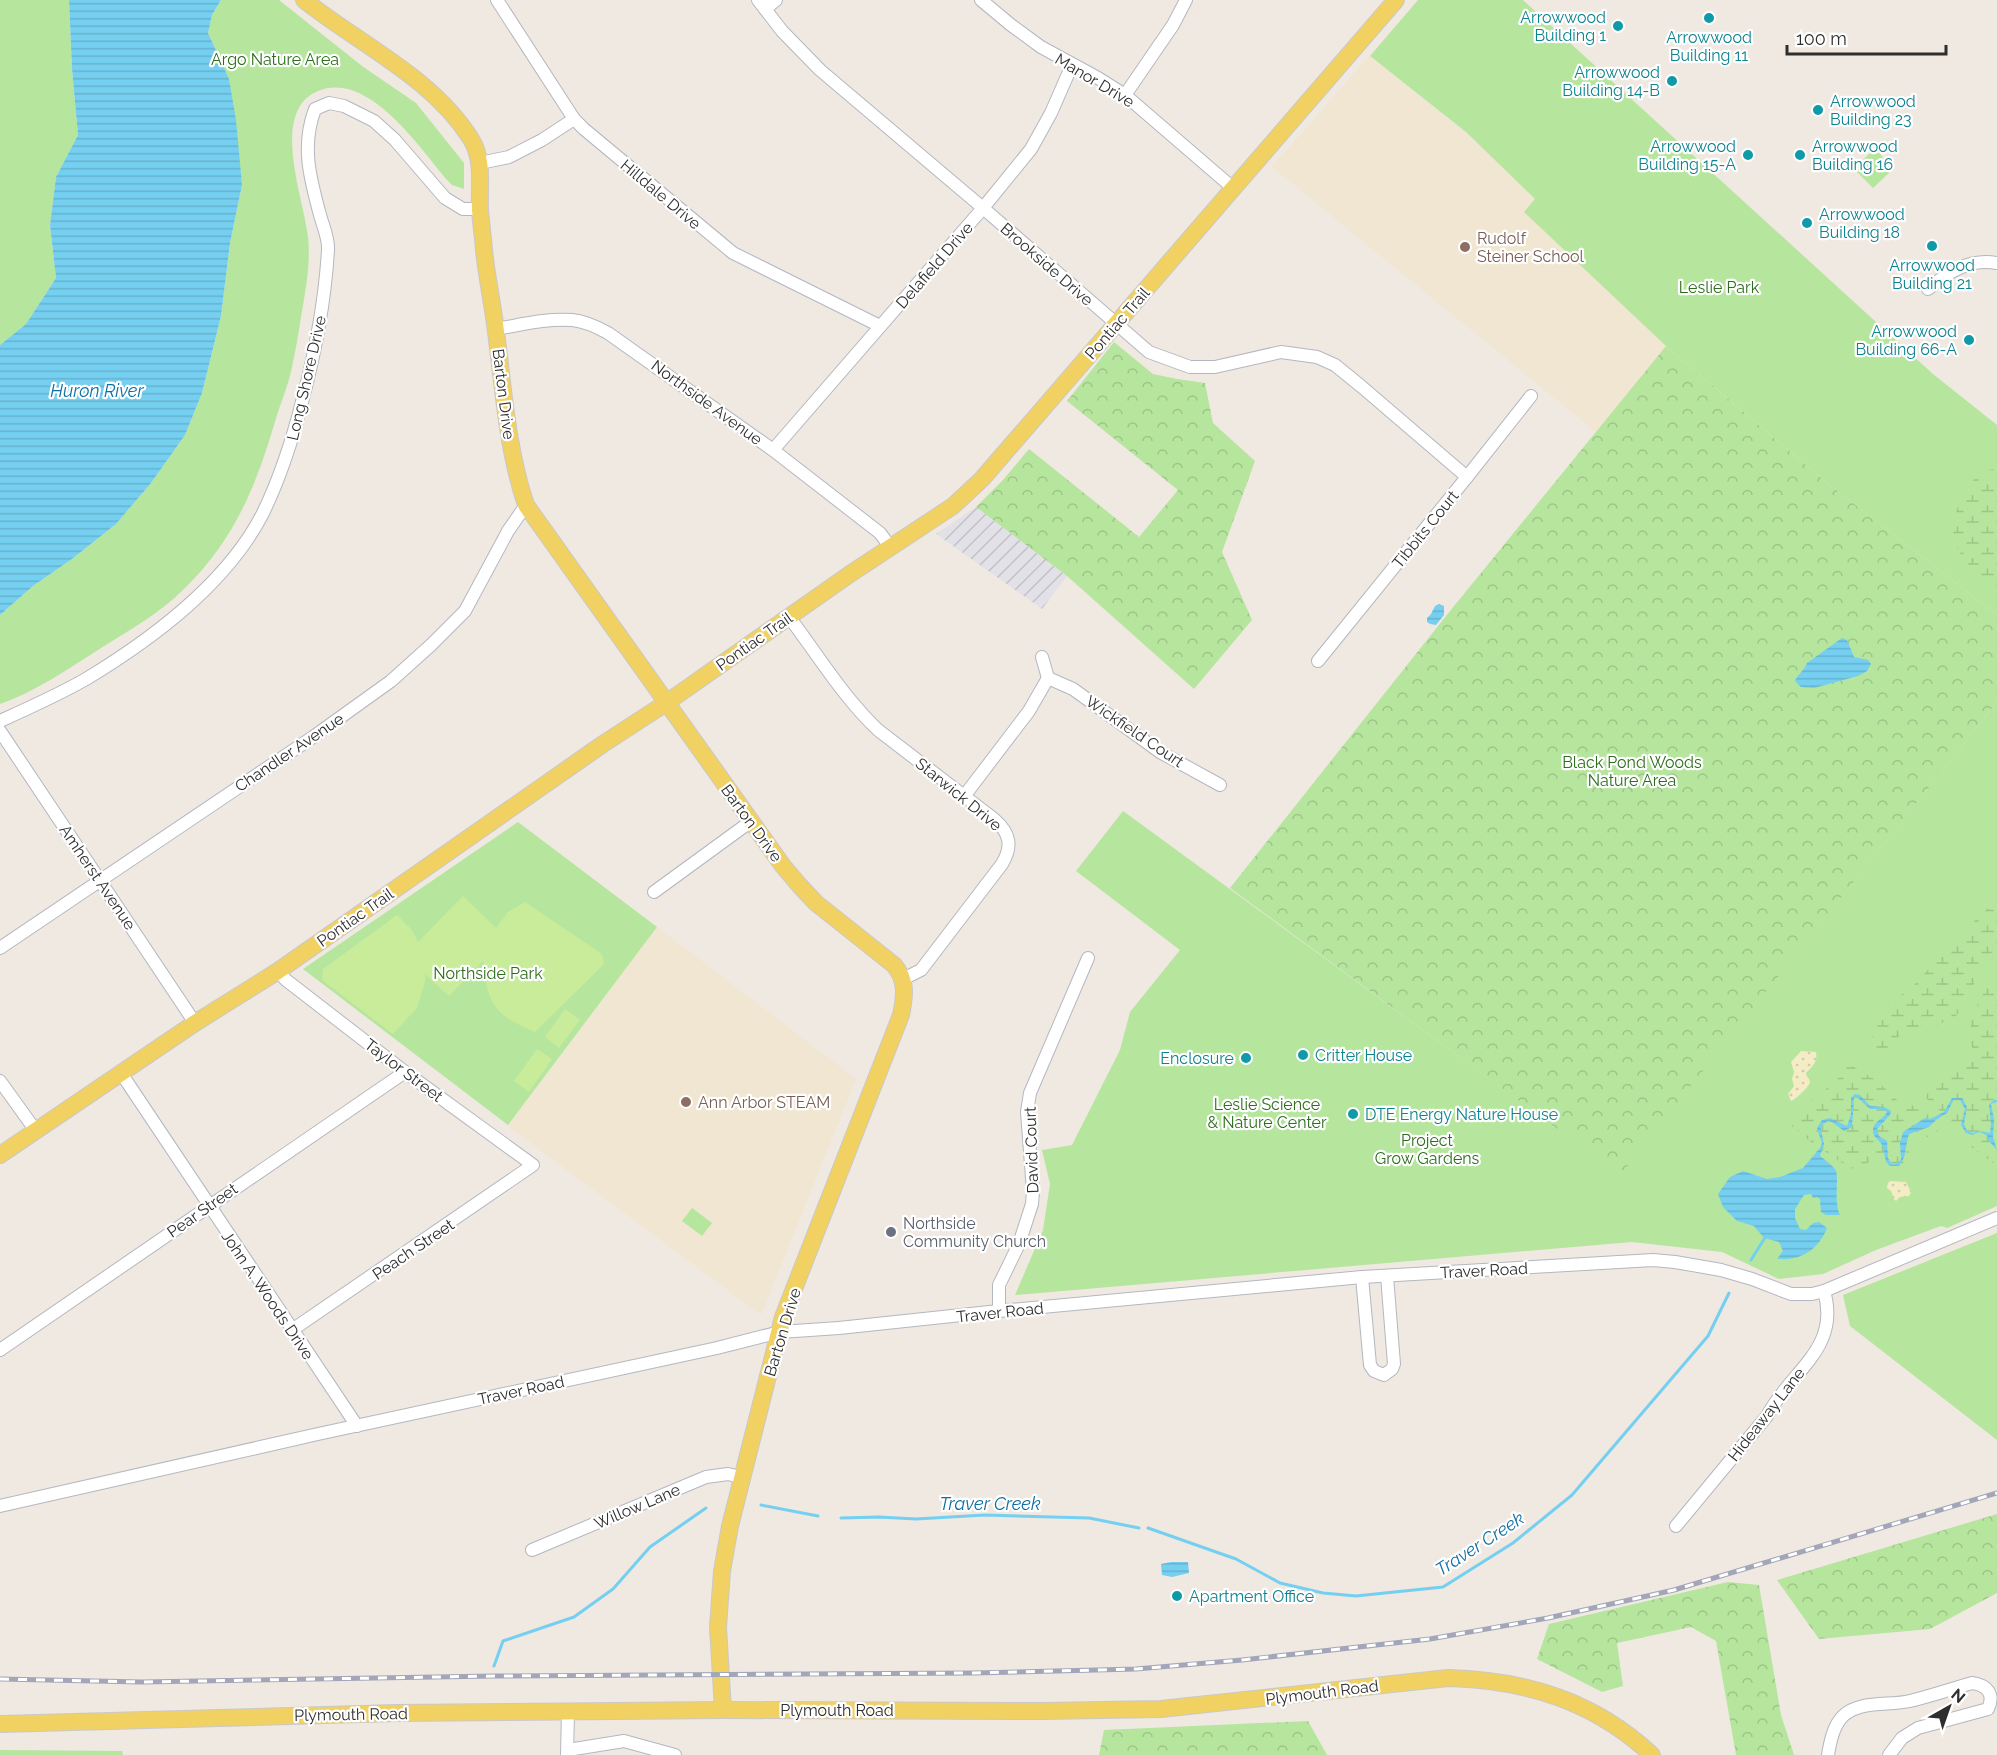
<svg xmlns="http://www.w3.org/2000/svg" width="1997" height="1755" viewBox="0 0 1997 1755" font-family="Raleway,sans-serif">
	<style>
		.industrial { fill: url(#industrial-furrows) }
		.education { fill: #f0e6d1 }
		.green { fill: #b6e59e }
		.forest { fill: url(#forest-crowns) }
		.wetland { fill: url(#wetland-marsh) }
		.sand { fill: url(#sand-dots) }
		.pitch { fill: #c9ec9a }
		.water { fill: url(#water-rules) }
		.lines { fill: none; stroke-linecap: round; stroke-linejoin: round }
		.stream { stroke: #75cff0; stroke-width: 3 }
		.minor-casing { stroke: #b4b7c1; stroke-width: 14 }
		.major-casing { stroke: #c9c9c9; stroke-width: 18 }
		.minor { stroke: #fff; stroke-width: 12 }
		.major { stroke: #f2d163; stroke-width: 16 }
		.rail-casing { stroke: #a3a6b8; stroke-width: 5 }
		.rail { stroke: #fff; stroke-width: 3; stroke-dasharray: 9; stroke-linecap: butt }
		.culture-dot { fill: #0f9aa8; stroke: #fff; stroke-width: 2 }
		.education-dot { fill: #8d6e63; stroke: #fff; stroke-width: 2 }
		.worship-dot { fill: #6b7280; stroke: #fff; stroke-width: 2 }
		.labels { text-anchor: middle; stroke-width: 4.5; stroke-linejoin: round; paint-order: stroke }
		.culture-label { font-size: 16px; fill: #0d838f; stroke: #fff; text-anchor: start }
		.park-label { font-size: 16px; fill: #2c6e1b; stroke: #fff }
		.street-label { font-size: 16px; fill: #2e2e2e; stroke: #fff }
		.education-label { font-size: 16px; fill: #785e54; stroke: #fff; text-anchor: start }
		.worship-label { font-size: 16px; fill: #5b616d; stroke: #fff; text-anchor: start }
		.water-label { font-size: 18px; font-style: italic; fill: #0d6fa3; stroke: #fff }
	</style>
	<defs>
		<pattern id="industrial-furrows" width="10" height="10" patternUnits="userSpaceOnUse" patternTransform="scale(1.5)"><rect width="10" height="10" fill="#e3e1e8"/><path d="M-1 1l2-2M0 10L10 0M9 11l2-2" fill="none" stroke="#c3c1c7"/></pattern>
		<pattern id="forest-crowns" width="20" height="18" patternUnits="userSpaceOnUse" patternTransform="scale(1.5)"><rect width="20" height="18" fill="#b6e59e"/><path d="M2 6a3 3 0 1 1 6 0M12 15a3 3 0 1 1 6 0" fill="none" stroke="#9dc588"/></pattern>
		<pattern id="wetland-marsh" width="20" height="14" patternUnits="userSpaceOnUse" patternTransform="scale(1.5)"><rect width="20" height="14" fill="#b6e59e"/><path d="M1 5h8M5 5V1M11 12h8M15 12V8" fill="none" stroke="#9dc588"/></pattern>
		<pattern id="sand-dots" width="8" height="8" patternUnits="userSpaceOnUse" patternTransform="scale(1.5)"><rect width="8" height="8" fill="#f3ecc5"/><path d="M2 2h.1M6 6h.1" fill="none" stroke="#d1cbaa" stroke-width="1.8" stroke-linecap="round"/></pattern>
		<pattern id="water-rules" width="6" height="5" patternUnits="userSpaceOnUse" patternTransform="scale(1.5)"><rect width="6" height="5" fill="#75cff0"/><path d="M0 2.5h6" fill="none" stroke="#66b2ce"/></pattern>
	</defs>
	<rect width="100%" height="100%" fill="#efe9e1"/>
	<path class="industrial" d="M976 507 1067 576 1042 609 936 534Z"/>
	<g class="education">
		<path d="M1369 56 1466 132 1535 200 1525 212 1666 346 1596 432 1272 167Z"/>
		<path d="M657 927 856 1079 761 1315 508 1126Z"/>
	</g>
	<g class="green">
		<path d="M0 0H69L72 69 78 135 56 177 50 225 56 278 26 324 0 345Z"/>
		<path d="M221 0H279L362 66 416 103 464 163V189L452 185 447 180C420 148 368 70 318 91 269 111 304 199 308 237 310 256 308 275 305 293 301 316 298 339 293 362 290 380 283 397 277 415 257 483 237 537 184 589 160 613 130 630 101 648 68 669 37 691 0 704V615L33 586 72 559 116 524 151 483 185 435 202 393 221 316 230 243 242 185 229 80 208 33 212 15Z"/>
		<path d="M1418 0H1523L1933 374 1997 425V615L1826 482 1666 346 1524 212 1535 199 1466 132 1370 56Z"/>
		<path d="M1876 147 1891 171 1873 188 1854 169Z"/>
		<path d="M1997 702V1206L1947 1228 1941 1226 1876 1250 1823 1274 1779 1279 1722 1252 1632 1242 1015 1295 1043 1230 1050 1184 1042 1150 1072 1145 1120 1050 1130 1012 1180 950 1076 871 1123 811 1620 1174Z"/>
		<path d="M518 822 657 927 508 1125 303 969Z"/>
		<path d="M692 1208 712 1223 702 1236 682 1221Z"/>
		<path d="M1997 1233V1440L1850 1326 1843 1295Z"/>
		<path d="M0 1750 122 1751 123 1755H0Z"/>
	</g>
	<g class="forest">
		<path d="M1114 342 1153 374 1177 379 1205 383 1213 423 1255 461 1222 552 1252 620 1194 689 1067 576 976 507 1003 480 1029 449 1139 537 1178 490 1067 401Z"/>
		<path d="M1666 346 1826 482 1997 615V702L1620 1175 1230 888 1450 611Z"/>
		<path d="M1997 1514V1593L1930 1629 1819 1639 1777 1580Z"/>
		<path d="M1728 1582 1759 1585 1781 1715 1794 1755H1736L1716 1641 1691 1627 1617 1643 1623 1686 1602 1692 1537 1659 1549 1624Z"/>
		<path d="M1308 1721 1327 1755H1099L1104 1730Z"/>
	</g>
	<g class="wetland">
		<path d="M1993 469 1997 470V594C1985 582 1963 562 1957 547 1947 524 1960 495 1976 477 1980 473 1987 471 1993 469Z"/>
		<path d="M1997 900V950L1991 953 1957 1015 1923 1033 1907 1028 1885 1050 1874 1051 1871 1040 1887 1006 1914 985 1968 927Z"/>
		<path d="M1997 974V1166C1987 1158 1976 1151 1966 1143 1958 1136 1956 1127 1949 1120L1939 1126 1937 1132 1914 1144 1909 1150 1906 1164 1895 1170 1886 1167 1880 1161H1872L1851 1169 1823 1150 1819 1155 1814 1154 1817 1147 1792 1126 1793 1123 1805 1106 1835 1082 1848 1066 1854 1067 1876 1080 1899 1102 1929 1110 1933 1116 1941 1112 1926 1098 1929 1084 1964 1064 1974 1055C1973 1049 1970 1042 1970 1036 1969 1013 1984 991 1997 974Z"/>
	</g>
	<g class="sand">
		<path d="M1801 1051 1816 1052C1818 1062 1812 1067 1806 1073 1806 1076 1810 1079 1810 1082 1809 1087 1795 1100 1791 1101L1788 1094 1794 1086 1792 1079 1794 1072 1791 1062Z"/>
		<path d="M1890 1181 1906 1182 1911 1192 1909 1196 1900 1197 1896 1201 1894 1199 1891 1191 1887 1188 1888 1183Z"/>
	</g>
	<g class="pitch">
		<path d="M463 896 496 928 508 912 525 902 602 954 604 964 535 1032C493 1014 488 1005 483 961L449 996 425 974V982L417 1008 393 1034 322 980 323 969 397 915 412 930 418 942Z"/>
		<path d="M565 1009 580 1020 559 1048 545 1037Z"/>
		<path d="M537 1049 552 1059 529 1092 514 1081Z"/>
	</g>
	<g class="water">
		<path d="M69 0H221L212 15 208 33 229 79 236 120 242 185 230 243 221 316 202 393 185 435 151 483 116 524 72 559 33 586 0 615V345L26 324 56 278 50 225 56 177 78 135 72 69Z"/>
		<path d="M1439 604 1444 606V615L1436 625 1430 624 1427 622V618L1431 614 1435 606Z"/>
		<path d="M1842 638 1847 640 1854 657 1868 660 1871 664 1867 671 1858 676 1814 688 1801 687 1795 681C1798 674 1804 671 1807 663Z"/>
		<path d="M1855 1094 1860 1095 1870 1106 1884 1107 1891 1111 1890 1115 1877 1129 1879 1136 1887 1141 1888 1158 1892 1164 1898 1163 1901 1159 1900 1143 1903 1132 1925 1118 1930 1119 1944 1112 1952 1098H1962L1967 1107 1964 1124 1967 1131 1973 1133 1980 1131 1990 1133 1991 1123 1989 1105 1994 1100H1997V1102L1991 1104 1994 1120 1993 1137 1997 1150 1988 1140V1136L1980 1132 1972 1135 1966 1133 1961 1125 1965 1109 1960 1100 1954 1099 1947 1113 1936 1120 1929 1127 1909 1134C1905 1145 1907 1157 1899 1166H1890C1884 1162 1885 1153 1882 1145 1880 1140 1872 1137 1873 1130 1873 1121 1884 1119 1887 1112L1881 1109H1870L1858 1098H1854L1852 1127 1844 1131 1832 1122 1828 1121 1822 1125 1821 1130 1824 1144 1820 1156C1825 1160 1831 1164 1835 1169 1840 1175 1833 1201 1840 1215H1826L1821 1212 1820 1199 1817 1197 1813 1198 1811 1194 1804 1195 1795 1209V1218L1800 1229 1806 1230 1813 1223 1819 1222 1827 1228C1818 1250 1801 1261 1777 1259L1783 1251 1779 1242 1764 1238 1754 1226 1737 1221 1723 1207 1718 1194 1730 1177 1743 1171 1767 1179 1780 1177 1803 1168 1820 1148 1822 1143 1817 1128 1822 1120 1830 1118 1847 1126 1851 1114V1098Z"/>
		<path d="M1171 1562H1188L1189 1573 1172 1577 1162 1575 1161 1564Z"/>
	</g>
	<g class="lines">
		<g class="stream">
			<path d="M1751 1260 1766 1236"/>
			<path d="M761 1505 818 1516"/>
			<path d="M841 1518 879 1517 916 1519 985 1515 1089 1518 1139 1528"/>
			<path d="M1148 1528 1236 1559 1280 1583 1323 1593 1356 1596 1443 1587 1513 1543 1572 1495 1708 1336 1729 1293"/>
			<path d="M494 1666 503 1641 574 1617 613 1589 650 1547 706 1508"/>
		</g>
		<defs>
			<g id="minor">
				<path d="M497 0 574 119 584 129 733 253 880 326"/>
				<path d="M758 0 782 31 820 70 983 208 1149 352 1190 367H1215L1281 352 1317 357 1335 365 1362 387 1467 477"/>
				<path d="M981 0 1011 25 1041 47 1098 78 1125 95 1233 188"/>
				<path d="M765 9 776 0"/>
				<path d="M1125 95 1173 25 1186 0"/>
				<path d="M480 163 509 157 542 140 574 119"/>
				<path d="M1928 289C1948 272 1970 258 1997 263"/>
				<path d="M496 329C520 325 547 318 572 320 585 321 597 327 608 333L773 450 880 533 891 548"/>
				<path d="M773 450 983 208 1031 149 1051 113 1072 65"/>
				<path d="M789 617C818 655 843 697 878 730L994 819C1010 833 1013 846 1002 864L921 970 903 979"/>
				<path d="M1042 657 1048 678"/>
				<path d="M1318 661 1467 477 1531 396"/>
				<path d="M0 721C29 708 58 695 86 679 152 639 227 584 263 513 281 476 293 438 303 398 316 349 325 300 328 250 329 239 323 226 320 215 310 178 301 146 315 109L329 103 344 106 374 121 395 140 445 198 463 209H480"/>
				<path d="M0 731 195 1023"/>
				<path d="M965 795 1029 711 1048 678 1073 689 1160 752 1220 785"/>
				<path d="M654 892 750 822"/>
				<path d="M0 948 313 737 391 681 431 645 465 611 508 531 526 505"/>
				<path d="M278 971 286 980 405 1072 533 1165 292 1330"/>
				<path d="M121 1073 357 1426"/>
				<path d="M0 1081 36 1131"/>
				<path d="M1362 1277 1370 1365 1374 1371 1384 1375 1392 1369 1394 1364 1387 1276"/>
				<path d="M999 1311V1285L1019 1244 1032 1204 1033 1191 1027 1112 1030 1093 1088 958"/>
				<path d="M0 1350 405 1072"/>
				<path d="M0 1506 318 1434 717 1348 780 1332 839 1328 999 1311 1362 1277 1653 1260 1675 1262 1721 1270 1752 1279 1791 1294H1812L1824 1291 1997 1218"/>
				<path d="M1676 1526 1767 1416C1791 1370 1841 1349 1824 1291"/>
				<path d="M532 1550 706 1477 728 1474 744 1478"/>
				<path d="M568 1750 624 1741 675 1755"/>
				<path d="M567 1755 568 1712"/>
				<path d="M1828 1755C1830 1743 1833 1726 1843 1716 1860 1700 1889 1706 1910 1701 1931 1696 1951 1689 1972 1683 1987 1685 1995 1694 1988 1709L1918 1728 1902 1738 1889 1755"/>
			</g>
			<g id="major">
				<path d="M304 0C359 44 432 77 471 139 484 160 479 185 480 210 481 223 483 237 484 250 487 280 494 310 497 340 504 395 508 452 526 505L783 866 800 886 816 903 894 965C907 980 905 996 901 1015L783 1317 730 1526 722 1571 718 1627 723 1710"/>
				<path d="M0 1155 195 1023 278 971 603 744 666 703 850 574 953 506 982 479 1396 0"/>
				<path d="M0 1724 397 1713 723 1710 1044 1711 1161 1709 1448 1678C1526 1680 1594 1701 1652 1755"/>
			</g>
		</defs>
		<use href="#minor" class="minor-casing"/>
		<use href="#major" class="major-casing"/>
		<use href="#minor" class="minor"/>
		<use href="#major" class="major"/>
		<defs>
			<path id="rail" d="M0 1679 142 1682 495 1676 973 1673 1136 1669 1242 1660 1430 1639 1548 1618 1674 1590 1997 1493"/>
		</defs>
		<use href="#rail" class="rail-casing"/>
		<use href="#rail" class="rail"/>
	</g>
	<g class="culture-dot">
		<circle cx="1709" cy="18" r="6"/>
		<circle cx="1618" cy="26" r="6"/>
		<circle cx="1672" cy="81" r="6"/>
		<circle cx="1818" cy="110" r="6"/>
		<circle cx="1748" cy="155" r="6"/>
		<circle cx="1800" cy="155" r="6"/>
		<circle cx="1807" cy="223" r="6"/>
		<circle cx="1932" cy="246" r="6"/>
		<circle cx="1969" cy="340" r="6"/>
		<circle cx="1303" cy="1055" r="6"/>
		<circle cx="1246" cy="1058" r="6"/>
		<circle cx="1353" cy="1114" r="6"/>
		<circle cx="1177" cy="1596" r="6"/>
	</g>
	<g class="education-dot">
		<circle cx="1465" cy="247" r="6"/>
		<circle cx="686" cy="1102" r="6"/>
	</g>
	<circle class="worship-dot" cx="891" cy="1232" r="6"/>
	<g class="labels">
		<g class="culture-label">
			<text x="1606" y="23" text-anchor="end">Arrowwood<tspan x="1606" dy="18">Building 1</tspan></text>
			<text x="1709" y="43" text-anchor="middle">Arrowwood<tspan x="1709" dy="18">Building 11</tspan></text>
			<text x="1660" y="78" text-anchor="end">Arrowwood<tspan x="1660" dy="18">Building 14-B</tspan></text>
			<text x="1830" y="107">Arrowwood<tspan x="1830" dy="18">Building 23</tspan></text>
			<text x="1736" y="152" text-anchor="end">Arrowwood<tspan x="1736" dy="18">Building 15-A</tspan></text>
			<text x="1812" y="152">Arrowwood<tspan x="1812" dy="18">Building 16</tspan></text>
			<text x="1819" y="220">Arrowwood<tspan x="1819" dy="18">Building 18</tspan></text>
			<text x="1932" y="271" text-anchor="middle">Arrowwood<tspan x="1932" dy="18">Building 21</tspan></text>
			<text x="1957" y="337" text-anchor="end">Arrowwood<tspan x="1957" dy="18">Building 66-A</tspan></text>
			<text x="1315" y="1061">Critter House</text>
			<text x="1234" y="1064" text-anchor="end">Enclosure</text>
			<text x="1365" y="1120">DTE Energy Nature House</text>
			<text x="1189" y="1602">Apartment Office</text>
		</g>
		<g class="park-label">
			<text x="275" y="65">Argo Nature Area</text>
			<text x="1719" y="293">Leslie Park</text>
			<text x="1632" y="768">Black Pond Woods<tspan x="1632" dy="18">Nature Area</tspan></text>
			<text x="488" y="979">Northside Park</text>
			<text x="1267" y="1110">Leslie Science<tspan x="1267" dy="18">&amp; Nature Center</tspan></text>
			<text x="1427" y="1146">Project<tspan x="1427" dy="18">Grow Gardens</tspan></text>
		</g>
		<g class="street-label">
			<text transform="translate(1095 80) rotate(31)" y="6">Manor Drive</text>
			<text transform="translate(661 194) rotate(40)" y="6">Hilldale Drive</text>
			<text transform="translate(1047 264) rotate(41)" y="6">Brookside Drive</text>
			<text transform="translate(934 265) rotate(-49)" y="6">Delafield Drive</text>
			<text transform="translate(1117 323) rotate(-49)" y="6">Pontiac Trail</text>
			<text transform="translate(306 378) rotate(-77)" y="6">Long Shore Drive</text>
			<text transform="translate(504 394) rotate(83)" y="6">Barton Drive</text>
			<text transform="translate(707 402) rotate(36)" y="6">Northside Avenue</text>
			<text transform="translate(1425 529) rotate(-51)" y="6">Tibbits Court</text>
			<text transform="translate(754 641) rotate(-35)" y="6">Pontiac Trail</text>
			<text transform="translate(1135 731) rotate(34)" y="6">Wickfield Court</text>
			<text transform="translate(289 752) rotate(-34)" y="6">Chandler Avenue</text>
			<text transform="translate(959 794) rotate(39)" y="6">Starwick Drive</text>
			<text transform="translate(752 823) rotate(54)" y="6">Barton Drive</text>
			<text transform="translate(98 877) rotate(56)" y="6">Amherst Avenue</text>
			<text transform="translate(355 917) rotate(-35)" y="6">Pontiac Trail</text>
			<text transform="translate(404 1070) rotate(37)" y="6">Taylor Street</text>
			<text transform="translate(1031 1150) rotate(-92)" y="6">David Court</text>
			<text transform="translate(202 1210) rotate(-35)" y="6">Pear Street</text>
			<text transform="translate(413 1249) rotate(-34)" y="6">Peach Street</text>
			<text transform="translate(1484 1270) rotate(-3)" y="6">Traver Road</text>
			<text transform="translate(268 1295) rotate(56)" y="6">John A. Woods Drive</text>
			<text transform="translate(1000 1312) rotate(-6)" y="6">Traver Road</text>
			<text transform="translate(782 1332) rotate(-73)" y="6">Barton Drive</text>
			<text transform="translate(521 1390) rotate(-12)" y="6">Traver Road</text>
			<text transform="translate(1766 1414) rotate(-52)" y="6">Hideaway Lane</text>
			<text transform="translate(637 1506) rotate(-23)" y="6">Willow Lane</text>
			<text transform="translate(1322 1692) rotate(-7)" y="6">Plymouth Road</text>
			<text x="837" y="1716">Plymouth Road</text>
			<text transform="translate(351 1714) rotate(-1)" y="6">Plymouth Road</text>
		</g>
		<g class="education-label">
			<text x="1477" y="244">Rudolf<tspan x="1477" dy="18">Steiner School</tspan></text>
			<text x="698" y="1108">Ann Arbor STEAM</text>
		</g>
		<g class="worship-label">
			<text x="903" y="1229">Northside<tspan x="903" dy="18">Community Church</tspan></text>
		</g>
		<g class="water-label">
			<text x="97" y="397">Huron River</text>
			<text x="990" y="1510">Traver Creek</text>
			<text transform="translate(1480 1544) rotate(-33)" y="6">Traver Creek</text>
		</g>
	</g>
	<g transform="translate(1949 1707) rotate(40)" stroke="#ffffff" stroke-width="4.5" paint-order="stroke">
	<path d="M0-4.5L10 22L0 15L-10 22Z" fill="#2e2e2e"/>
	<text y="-9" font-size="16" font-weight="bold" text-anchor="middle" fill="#2e2e2e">N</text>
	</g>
	<path d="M1787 45v9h159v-9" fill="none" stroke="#2e2e2e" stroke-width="3"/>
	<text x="1796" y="45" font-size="18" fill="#2e2e2e" stroke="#ffffff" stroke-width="4.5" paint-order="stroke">100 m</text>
</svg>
